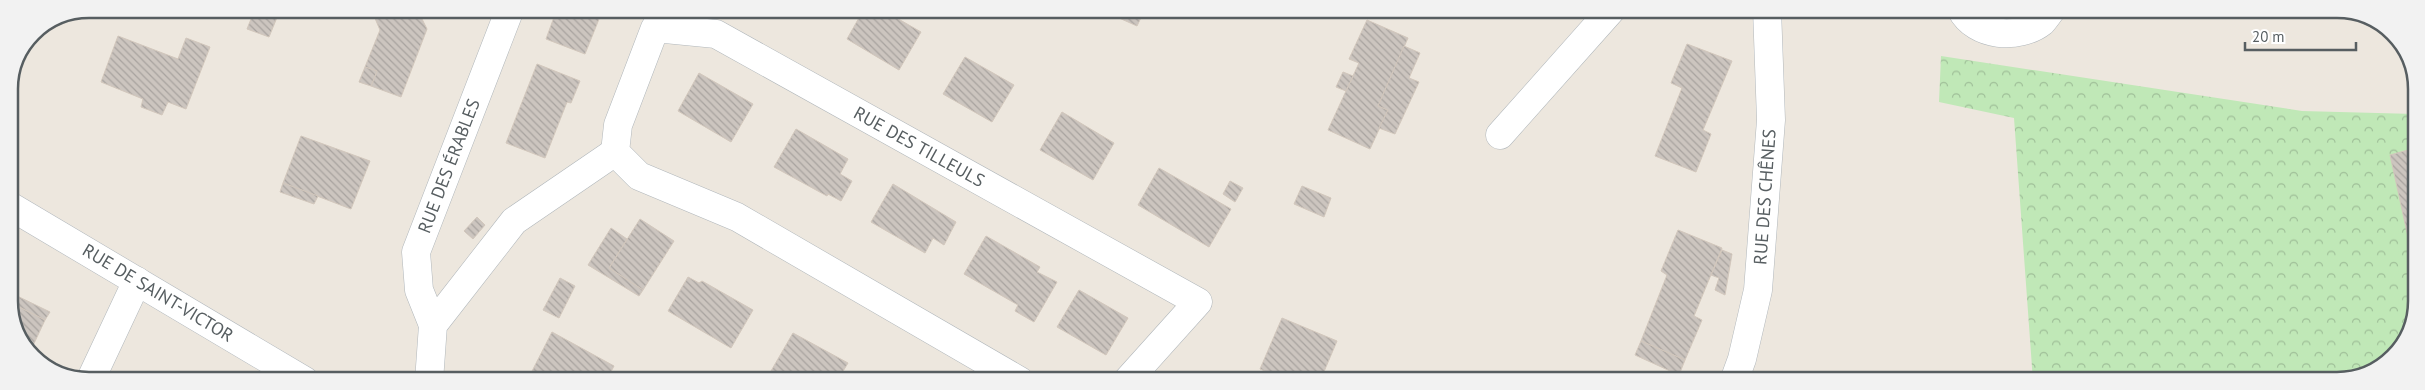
<svg xmlns="http://www.w3.org/2000/svg" width="2425" height="390" viewBox="0 0 2425 390" font-family="'PT Sans',sans-serif">
	<style>
		.park { fill: url(#park-crowns) }
		.building { fill: url(#building-back-hatch); stroke: #d2c7bc }
		.lines { fill: none; stroke-linecap: round; stroke-linejoin: round }
		.street-casing { stroke: #b1b7bb; stroke-width: 29 }
		.secondary-casing { stroke: #b2b8bd; stroke-width: 29 }
		.street { stroke: #fff; stroke-width: 28 }
		.secondary { stroke: #fff; stroke-width: 28 }
		.labels { text-anchor: middle; stroke-width: 4; stroke-linejoin: round; paint-order: stroke }
		.street-label { font-size: 18px; fill: #575e61; stroke: #fff }
		.rim { fill: none; stroke: #575e61; stroke-width: 2.5 }
	</style>
	<defs>
		<pattern id="park-crowns" width="20" height="18" patternUnits="userSpaceOnUse" patternTransform="scale(1.25)"><rect width="20" height="18" fill="#c0e8b7"/><path d="M2 6a3 3 0 1 1 6 0M12 15a3 3 0 1 1 6 0" fill="none" stroke="#9fbf98"/></pattern>
		<pattern id="building-back-hatch" width="6" height="6" patternUnits="userSpaceOnUse" patternTransform="scale(1.25)"><rect width="6" height="6" fill="#ccc5bf"/><path d="M-1 5l2 2M0 0l6 6M5-1l2 2" fill="none" stroke="#a8a39f"/></pattern>
	</defs>
	<rect width="100%" height="100%" fill="#ede7de"/>
	<path class="park" d="M1941 56 2302 111 2415 114 2416 312 2389 361 2337 381H2033L2014 118 1939 102Z"/>
	<g class="building">
		<path d="M255 9H263L278 15 269 37 247 29Z"/>
		<path d="M371 9H417L427 29 401 97 371 86 377 71 365 67 380 30Z"/>
		<path d="M557 9H603L585 54 546 39Z"/>
		<path d="M864 9H881L921 32 899 70 847 39Z"/>
		<path d="M1099 9H1145L1137 26Z"/>
		<path d="M1367 20 1408 38 1378 106 1388 110 1370 149 1328 130 1359 63 1349 59Z"/>
		<path d="M118 36 178 59 186 38 210 47 186 109 168 102 162 115 141 107 143 99 101 82Z"/>
		<path d="M1687 44 1732 61 1703 130 1711 134 1696 172 1655 156 1682 88 1671 83Z"/>
		<path d="M1404 46 1420 53 1409 78 1419 82 1395 134 1379 128 1388 110 1378 106Z"/>
		<path d="M965 57 1014 85 992 122 943 94Z"/>
		<path d="M537 64 580 81 571 103 567 102 545 158 506 143Z"/>
		<path d="M365 67 377 71 371 86 359 82Z"/>
		<path d="M1343 72 1353 76 1346 91 1336 87Z"/>
		<path d="M699 73 753 104 731 142 678 111Z"/>
		<path d="M1062 112 1114 143 1093 180 1040 150Z"/>
		<path d="M796 129 848 159 840 174 852 181 841 201 828 194 827 196 774 167Z"/>
		<path d="M301 136 370 161 351 209 283 183Z"/>
		<path d="M2408 150 2409 156 2415 155V165L2412 166 2415 180V236L2408 237 2390 155Z"/>
		<path d="M1159 168 1231 209 1209 247 1138 205Z"/>
		<path d="M1230 181 1243 188 1235 202 1223 194Z"/>
		<path d="M283 183 318 196 314 204 280 192Z"/>
		<path d="M893 184 956 222 944 245 933 238 925 253 871 222Z"/>
		<path d="M1302 186 1331 198 1324 217 1294 204Z"/>
		<path d="M477 217 485 225 473 239 464 231Z"/>
		<path d="M640 219 674 241 643 290 609 268Z"/>
		<path d="M611 228 627 239 609 268 643 290 639 296 588 265Z"/>
		<path d="M1678 230 1722 248 1694 316 1702 320 1685 360 1641 341 1667 275 1661 271Z"/>
		<path d="M986 236 1040 267 1037 272 1057 282 1034 322 1015 311 1018 305 964 274Z"/>
		<path d="M1722 250 1732 254 1725 295 1715 290 1719 278 1711 275Z"/>
		<path d="M688 277 699 283 702 281 753 310 731 348 668 311Z"/>
		<path d="M560 278 575 286 559 318 543 310Z"/>
		<path d="M1079 290 1128 318 1106 355 1057 327Z"/>
		<path d="M11 293 50 312 45 320 11 303Z"/>
		<path d="M11 303 45 320 30 352 11 322Z"/>
		<path d="M1282 318 1337 341 1320 381H1290L1260 369Z"/>
		<path d="M552 332 614 366 606 381H527Z"/>
		<path d="M793 333 848 363 837 381H789L771 371Z"/>
		<path d="M1641 341 1685 360 1679 375 1635 355Z"/>
	</g>
	<g class="lines">
		<defs>
			<g id="street">
				<path d="M1961 9C1975 37 2019 40 2042 22 2045 19 2049 13 2052 9"/>
				<path d="M1500 135 1612 9"/>
				<path d="M433 325 419 290 416 252 510 9"/>
				<path d="M90 381 137 281"/>
				<path d="M429 381 433 325 514 221 615 152"/>
				<path d="M1020 381 737 217 639 176 615 152 618 125 655 28 716 34 1198 302 1127 381"/>
				<path d="M1734 381 1742 359 1758 290 1771 120 1767 9"/>
			</g>
			<path id="secondary" d="M10 206 305 381"/>
		</defs>
		<use href="#street" class="street-casing"/>
		<use href="#secondary" class="secondary-casing"/>
		<use href="#street" class="street"/>
		<use href="#secondary" class="secondary"/>
	</g>
	<g class="labels">
		<g class="street-label">
			<text transform="translate(919 147) rotate(29)" y="6">RUE DES TILLEULS</text>
			<text transform="translate(449 166) rotate(-69)" y="6">RUE DES ÉRABLES</text>
			<text transform="translate(1765 197) rotate(-86)" y="6">RUE DES CHÊNES</text>
			<text transform="translate(158 293) rotate(31)" y="6">RUE DE SAINT-VICTOR</text>
		</g>
	</g>
	<path d="M0 0H2425V390H0ZM89 18H2337A71 71 0 0 1 2408 89V301A71 71 0 0 1 2337 372H89A71 71 0 0 1 18 301V89A71 71 0 0 1 89 18Z" fill="#f2f2f2" fill-rule="evenodd"/>
	<path class="rim" d="M89 18H2337A71 71 0 0 1 2408 89V301A71 71 0 0 1 2337 372H89A71 71 0 0 1 18 301V89A71 71 0 0 1 89 18Z"/>
	<path d="M2245 42v8h111v-8" fill="none" stroke="#575e61" stroke-width="2.5"/>
	<text x="2252" y="42" font-size="15" fill="#575e61" stroke="#ffffff" stroke-width="4" paint-order="stroke">20 m</text>
</svg>
